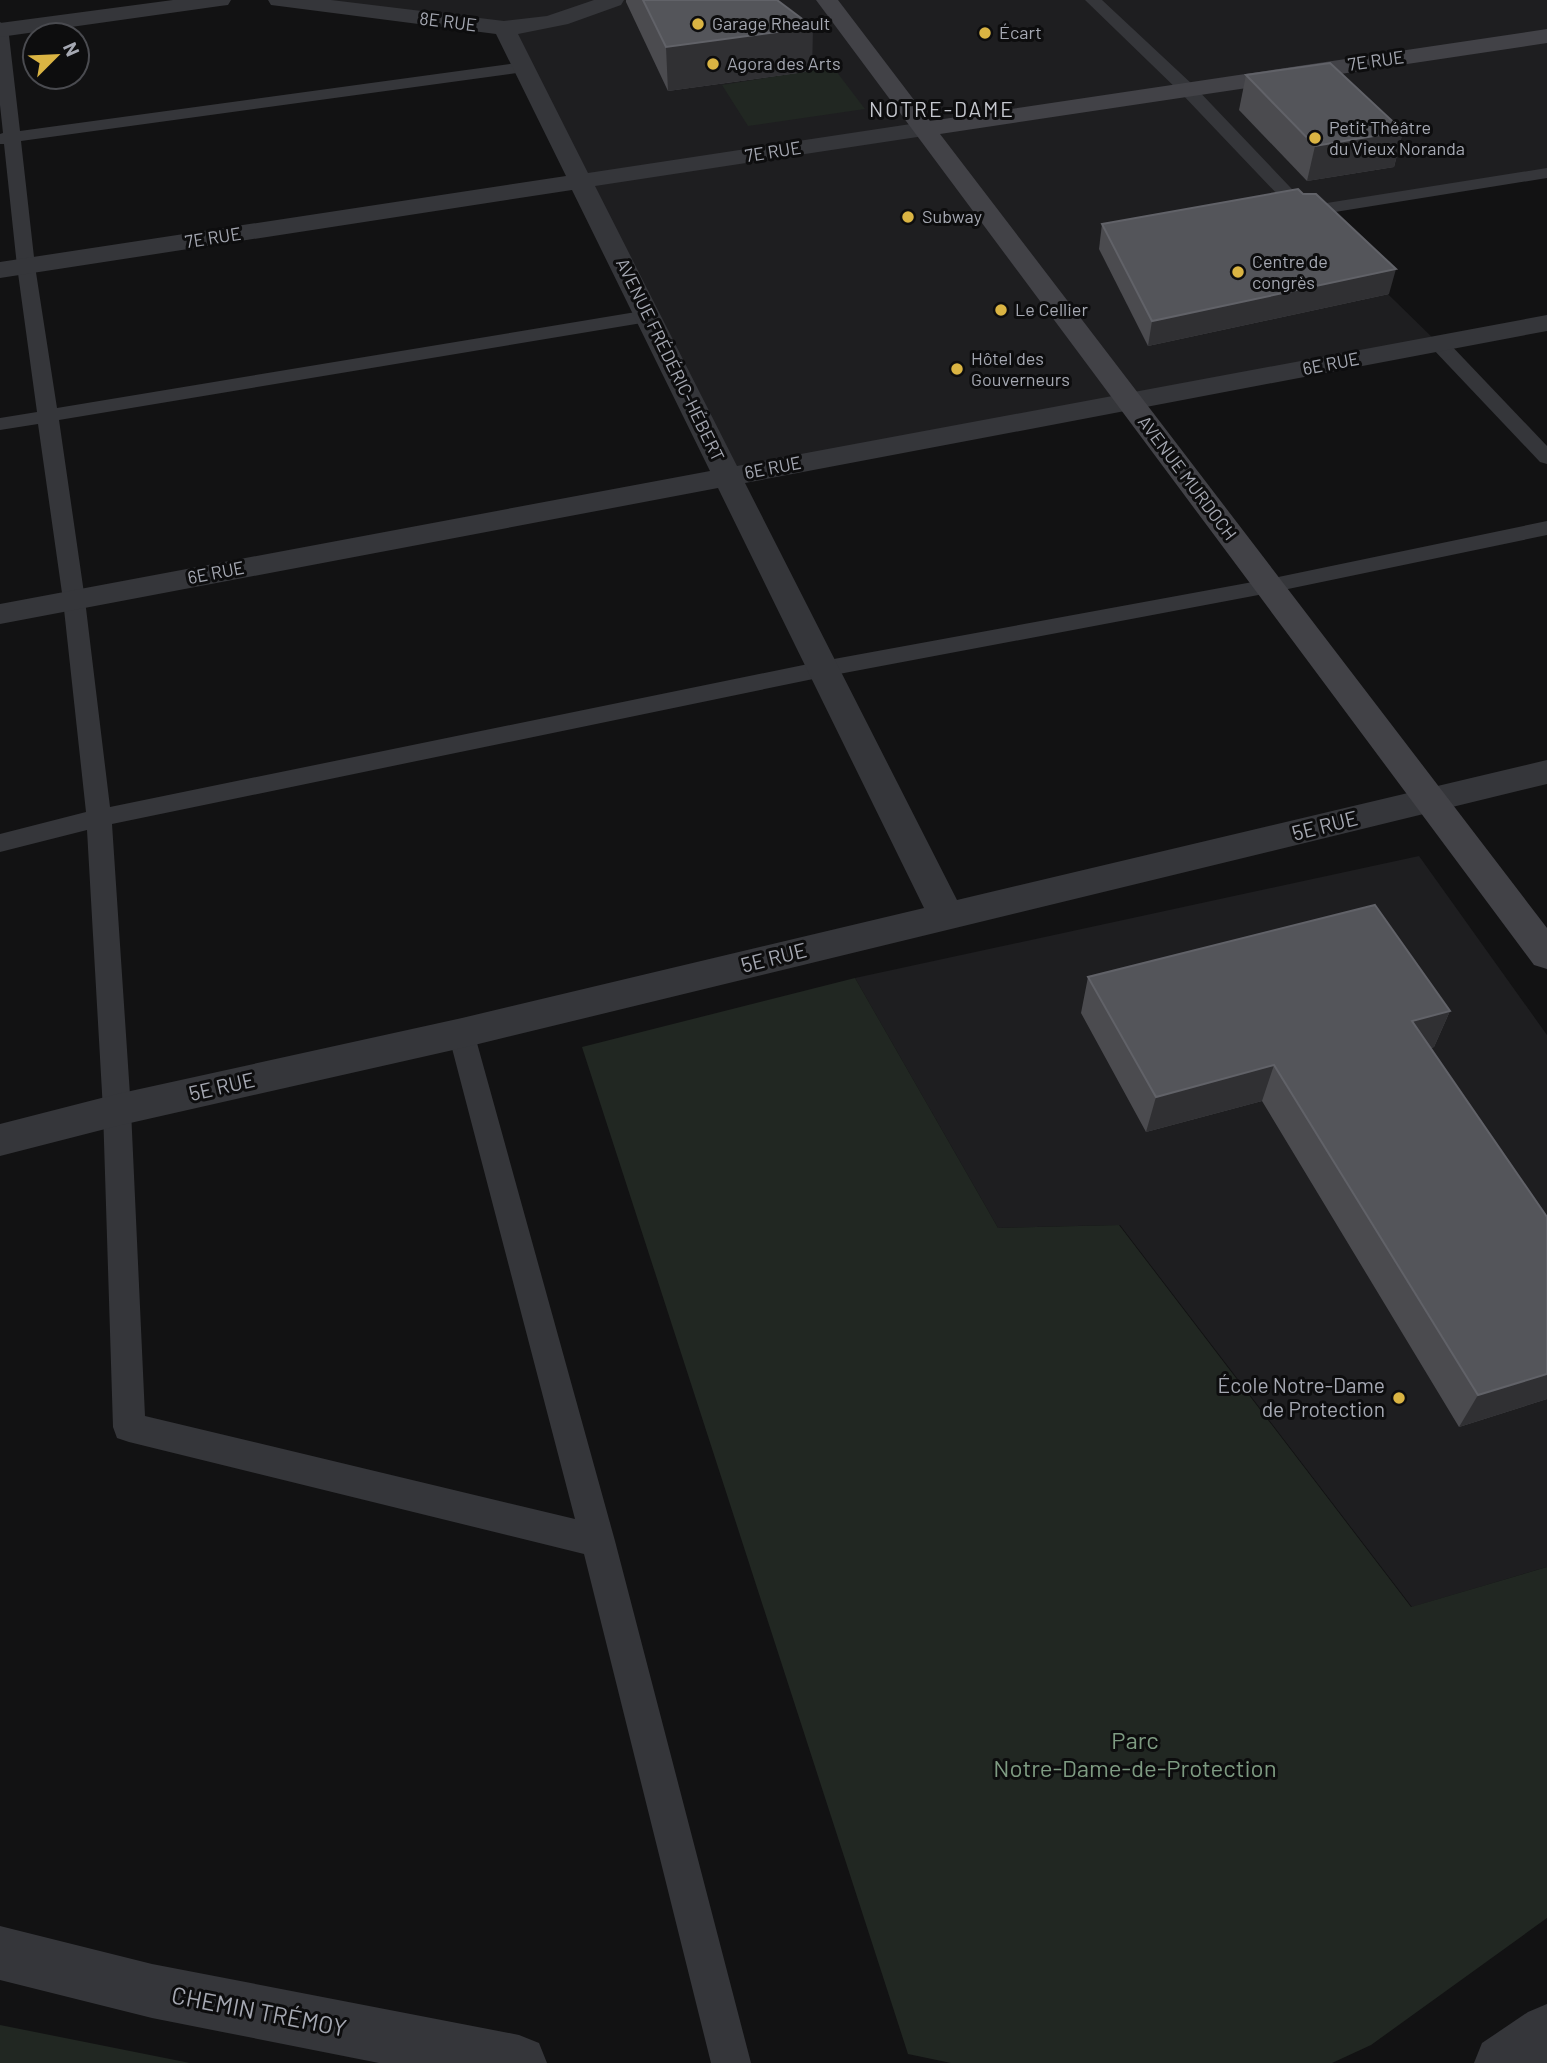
<svg xmlns="http://www.w3.org/2000/svg" width="1547" height="2063" viewBox="0 0 1547 2063" font-family="Barlow,sans-serif">
	<style>
		.built { fill: #1e1e20 }
		.green { fill: #212722 }
		.lines { fill: none; stroke-linecap: round; stroke-linejoin: round }
		.lane { fill: #35363a; fill-rule: evenodd }
		.street { fill: #35363a; fill-rule: evenodd }
		.secondary { fill: #424247; fill-rule: evenodd }
		.wall { fill: #4b4b4f }
		.shaded-wall { fill: #303033 }
		.building { fill: #54555a; stroke: #616268; stroke-width: 2 }
		.poi-dot { fill: #dab443; stroke: #0d0d0e; stroke-width: 2.5 }
		.labels { text-anchor: middle; stroke-width: 6; stroke-linejoin: round; paint-order: stroke }
		.far-street-label { font-size: 18px; fill: #a5a8b2; stroke: #0d0d0e }
		.far-poi-label { font-size: 18px; fill: #a5a8b2; stroke: #0d0d0e; text-anchor: start }
		.far-quarter-label { font-size: 21px; letter-spacing: 2px; fill: #c5c7ce; stroke: #0d0d0e }
		.street-label { font-size: 21px; fill: #a5a8b2; stroke: #0d0d0e }
		.poi-label { font-size: 21px; fill: #a5a8b2; stroke: #0d0d0e; text-anchor: end }
		.near-park-label { font-size: 24px; fill: #7e9b82; stroke: #0d0d0e }
		.near-street-label { font-size: 24px; fill: #a5a8b2; stroke: #0d0d0e }
	</style>
	<rect width="100%" height="100%" fill="#121213"/>
	<g class="built">
		<path d="M279 0H1547V173L1304 212 1439 344 728 477 504 28Z"/>
		<path d="M1419 856 1547 1035V1567L1412 1607 1120 1225 998 1228 855 978Z"/>
	</g>
	<g class="green">
		<path d="M833 67 865 109 748 126 722 85Z"/>
		<path d="M855 978 998 1228 1119 1225 1411 1607 1547 1567V1918L1371 2045 1332 2063H951L908 2054 582 1047Z"/>
		<path d="M0 2025 190 2063H0Z"/>
	</g>
	<g class="lines">
		<g class="lane">
			<path d="M1085 0H1102L1193 85 1308 206 1547 168V178L1304 217 1298 216 1181 93Z"/>
			<path d="M0 22 8 27 20 131 524 62 532 67 524 72 21 141 35 266 57 408 648 310 658 316 648 322 59 420 85 600 110 807 823 661 1269 579 1547 521V535L1269 593 823 677 112 824 131 1110 145 1416 575 1519 448 1033 452 1025 462 1022 472 1025 615 1541 751 2063H711L584 1554 129 1442 117 1438 113 1427 103 1110 87 830 0 852V834L86 812 63 600 38 424 0 430V418L37 412 17 266 4 144H0V134L3 133 0 105Z"/>
			<path d="M1439 338 1446 340 1547 446V464L1540 462 1432 348 1429 344 1432 340Z"/>
		</g>
		<g class="street">
			<path d="M173 0H231L228 5 220 6 0 37V23Z"/>
			<path d="M268 0H331L504 21 547 16 594 0H624L621 5 568 24 518 34 588 173 924 122 932 124 936 129 932 134 924 136 595 186 737 466 1547 315V331L745 483 957 900 1547 760V784L462 1048 117 1126 0 1156V1124L117 1094 462 1018 924 908 718 488 0 624V604L710 471 572 190 0 278V262L566 176 496 34 279 6 271 5Z"/>
			<path d="M0 1926 152 1964 519 2035 539 2043 547 2063H379L152 2018 0 1980Z"/>
			<path d="M1547 2004V2063H1474L1482 2043 1528 2012Z"/>
		</g>
		<path class="secondary" d="M816 0H838L930 121 1547 29V43L940 134 1547 928V969L1534 965Z"/>
	</g>
	<g class="wall">
		<path d="M626 0H777L812 71 668 91 626 2Z"/>
		<path d="M1246 75 1403 131 1394 167 1307 181 1239 110Z"/>
		<path d="M1102 224 1389 294 1148 346 1099 249Z"/>
		<path d="M1088 977 1450 1011 1434 1047 1431 1048 1547 1399 1459 1427 1262 1101 1146 1132 1081 1013Z"/>
	</g>
	<g class="shaded-wall">
		<path d="M813 27 812 71 668 91 666 47Z"/>
		<path d="M1403 131 1394 167 1307 181 1315 146Z"/>
		<path d="M1396 269 1389 294 1148 346 1152 321Z"/>
		<path d="M1450 1011 1434 1047 1397 1057 1412 1021Z"/>
		<path d="M1274 1065 1262 1101 1146 1132 1156 1097Z"/>
		<path d="M1547 1374V1399L1459 1427 1478 1395Z"/>
	</g>
	<g class="building">
		<path d="M643 0H777L813 27 666 47Z"/>
		<path d="M1330 63 1403 131 1315 146 1246 75Z"/>
		<path d="M1298 189 1303 194H1316L1396 269 1152 321 1102 224Z"/>
		<path d="M1375 905 1450 1011 1412 1021 1547 1217V1374L1478 1395 1274 1065 1156 1097 1088 977Z"/>
	</g>
	<g class="poi-dot">
		<circle cx="698" cy="24" r="7"/>
		<circle cx="985" cy="33" r="7"/>
		<circle cx="713" cy="64" r="7"/>
		<circle cx="1315" cy="138" r="7"/>
		<circle cx="908" cy="217" r="7"/>
		<circle cx="1238" cy="272" r="7"/>
		<circle cx="1001" cy="310" r="7"/>
		<circle cx="957" cy="369" r="7"/>
		<circle cx="1399" cy="1398" r="7"/>
	</g>
	<g class="labels">
		<g class="far-street-label">
			<text transform="translate(448 22) rotate(7)" y="6">8E RUE</text>
			<text transform="translate(1376 61) rotate(-8)" y="6">7E RUE</text>
			<text transform="translate(773 152) rotate(-9)" y="6">7E RUE</text>
			<text transform="translate(213 238) rotate(-9)" y="6">7E RUE</text>
			<text transform="translate(670 360) rotate(64)" y="6">AVENUE FRÉDÉRIC-HÉBERT</text>
			<text transform="translate(1331 364) rotate(-11)" y="6">6E RUE</text>
			<text transform="translate(773 468) rotate(-11)" y="6">6E RUE</text>
			<text transform="translate(1187 478) rotate(53)" y="6">AVENUE MURDOCH</text>
			<text transform="translate(216 573) rotate(-11)" y="6">6E RUE</text>
		</g>
		<g class="far-poi-label">
			<text x="712" y="30">Garage Rheault</text>
			<text x="999" y="39">Écart</text>
			<text x="727" y="70">Agora des Arts</text>
			<text x="1329" y="134">Petit Théâtre<tspan x="1329" dy="21">du Vieux Noranda</tspan></text>
			<text x="922" y="223">Subway</text>
			<text x="1252" y="268">Centre de<tspan x="1252" dy="21">congrès</tspan></text>
			<text x="1015" y="316">Le Cellier</text>
			<text x="971" y="365">Hôtel des<tspan x="971" dy="21">Gouverneurs</tspan></text>
		</g>
		<g class="far-quarter-label">
			<text x="942" y="117">NOTRE-DAME</text>
		</g>
		<g class="street-label">
			<text transform="translate(1325 826) rotate(-14)" y="7">5E RUE</text>
			<text transform="translate(774 958) rotate(-14)" y="7">5E RUE</text>
			<text transform="translate(222 1087) rotate(-13)" y="7">5E RUE</text>
		</g>
		<g class="poi-label">
			<text x="1385" y="1393">École Notre-Dame<tspan x="1385" dy="24">de Protection</tspan></text>
		</g>
		<g class="near-park-label">
			<text x="1135" y="1749">Parc<tspan x="1135" dy="28">Notre-Dame-de-Protection</tspan></text>
		</g>
		<g class="near-street-label">
			<text transform="translate(259 2012) rotate(11)" y="8">CHEMIN TRÉMOY</text>
		</g>
	</g>
	<g transform="translate(56 56) rotate(66)"><circle r="33" fill="#0d0d0e" stroke="#4a4b50" stroke-width="2"/>
	<path d="M0-5L12 26L0 18L-12 26Z" fill="#dab443"/>
	<text y="-10" font-size="19" font-weight="bold" text-anchor="middle" fill="#a5a8b2">N</text>
	</g>
</svg>
